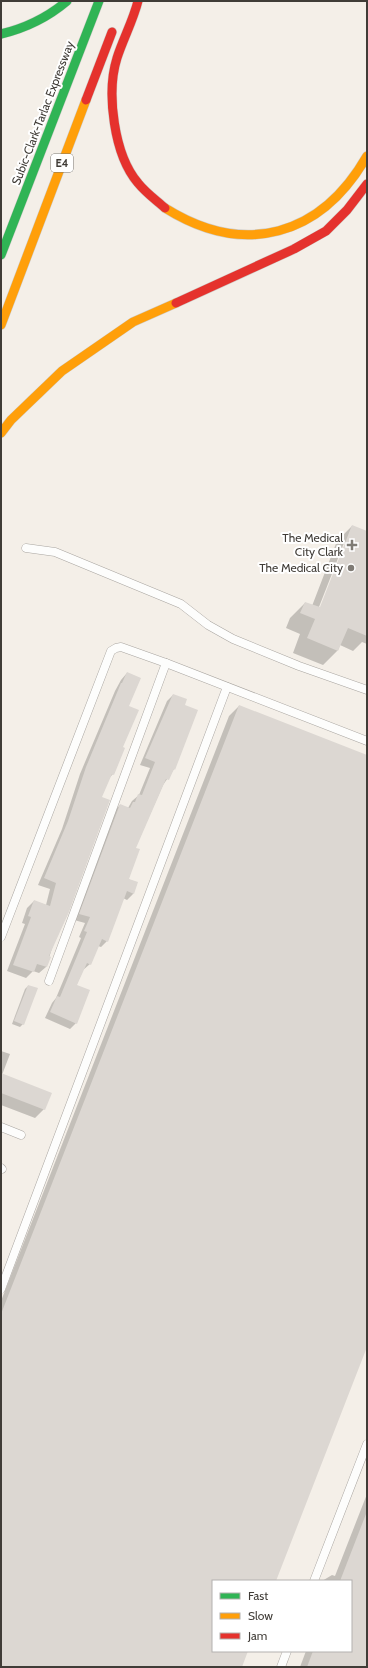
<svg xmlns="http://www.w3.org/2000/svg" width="368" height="1668" viewBox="0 0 368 1668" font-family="Cabin,sans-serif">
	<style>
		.shadow { fill: #0003; fill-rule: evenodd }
		.building { fill: #dcd7d2 }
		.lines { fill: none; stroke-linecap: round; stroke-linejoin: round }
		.lane-casing { stroke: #a9a5a0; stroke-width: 9 }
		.fast-casing { stroke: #cdcbc7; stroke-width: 10 }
		.slow-casing { stroke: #cdcbc7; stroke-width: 10 }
		.jam-casing { stroke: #cdcbc7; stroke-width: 10 }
		.lane { stroke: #fdfdfc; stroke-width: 8 }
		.fast { stroke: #30b455; stroke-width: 9 }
		.slow { stroke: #ff9f0a; stroke-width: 9 }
		.jam { stroke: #e5322d; stroke-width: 9 }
		.poi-dot { fill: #7f7b75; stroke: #fff; stroke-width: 1.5 }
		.labels { text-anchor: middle; stroke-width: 4; stroke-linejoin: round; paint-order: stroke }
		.shield { fill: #fff; stroke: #797673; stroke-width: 1 }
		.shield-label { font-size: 11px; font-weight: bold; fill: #403c37 }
		.street-label { font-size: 12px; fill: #403c37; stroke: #fff }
		.poi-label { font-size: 12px; fill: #403c37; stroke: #fff; text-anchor: end }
	</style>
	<rect width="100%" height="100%" fill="#f4efe8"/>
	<g class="shadow">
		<path d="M352 526 367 532V644L362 642 353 651 340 645 338 650 323 665 293 653 300 634 286 628 290 618 305 603 312 606 337 541ZM344 543H346L319 613 317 612Z"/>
		<path d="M127 673 128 707 122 748 113 774 108 779 101 798 46 967 39 973 33 971 26 978 7 971 25 924 22 923 27 908 34 901 46 905 50 889 38 885 62 829 80 774 115 691 121 680Z"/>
		<path d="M173 695 174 769 163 785 135 848 128 879 137 883 133 894 127 900 123 898 107 941 101 947 98 946 90 964 83 970 76 986V1023L70 1029 45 1018 52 1003 56 998 81 938 79 937 85 923 74 920 114 811 120 805 128 808 132 801 139 795 150 768 140 765 167 701Z"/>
		<path d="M239 706 367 756V1344L274 1581H213V1651H247L241 1667H1V1301L229 716Z"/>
		<path d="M28 986 23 1024 20 1027 12 1024 25 989Z"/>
		<path d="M1 1051 10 1054 2 1075 44 1109 35 1118 1 1105Z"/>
		<path d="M367 1494V1667H300L306 1651H351V1581H322L332 1575 335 1576Z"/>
	</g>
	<g class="building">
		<path d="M352 525 367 531V636L348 628 338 651 307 638 315 619 300 613 305 602 320 607Z"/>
		<path d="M127 672 141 678 129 706 139 710 123 747 125 748 114 775 112 774 102 797 110 800 69 912 49 956 51 957 47 967 37 964 34 972 13 965 31 917 28 916 34 900 50 906 56 883 44 878 68 821 86 767 121 683H122Z"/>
		<path d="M173 694 187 699 185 705 198 710 175 770 174 769 169 780 166 779 136 848 140 849 129 879 138 882 134 894 127 891 108 942 102 939 91 965 87 963 77 985 90 990 77 1024 50 1012 57 996 60 997 87 932 84 931 90 917 79 914 120 804 130 808 133 802H135L138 794 142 795 155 762 145 758Z"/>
		<path d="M239 705 367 755V1347L276 1581H213V1651H248L242 1667H1V1314Z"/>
		<path d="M28 985 38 988 24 1025 14 1021Z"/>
		<path d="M1 1073 52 1093 45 1110 1 1093Z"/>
		<path d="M366 1514 367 1667H307L313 1651H351V1581H340Z"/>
	</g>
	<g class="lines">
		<defs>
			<g id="lane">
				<path d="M26 548 55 552 181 604 208 625 233 639 299 666 367 690"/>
				<path d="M1 937 111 651 116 648 121 647 166 663 367 741"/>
				<path d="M49 981 166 663"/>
				<path d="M1 1127 21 1135"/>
				<path d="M1 1168 2 1169"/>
				<path d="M1 1289 227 687"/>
				<path d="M314 1581 367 1444"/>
				<path d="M281 1667 287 1651"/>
			</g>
			<g id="fast">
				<path d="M1 34C26 28 47 18 67 1"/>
				<path d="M1 255 99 1"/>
			</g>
			<g id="slow">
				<path d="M165 208C245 258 321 236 367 156"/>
				<path d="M1 325 86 100"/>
				<path d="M1 433 11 420 62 371 133 322 176 303"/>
			</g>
			<g id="jam">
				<path d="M138 1C133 21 123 39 117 58 106 93 114 155 138 183 146 193 156 200 165 208"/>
				<path d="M86 100 112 32"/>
				<path d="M176 303 294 249 326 231 347 210 367 184"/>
			</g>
		</defs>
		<use href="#lane" class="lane-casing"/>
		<use href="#fast" class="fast-casing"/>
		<use href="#slow" class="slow-casing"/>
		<use href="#jam" class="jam-casing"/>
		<use href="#lane" class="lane"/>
		<use href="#fast" class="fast"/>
		<use href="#slow" class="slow"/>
		<use href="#jam" class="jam"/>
	</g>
	<g class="poi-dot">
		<path d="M350 539h4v4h4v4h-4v4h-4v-4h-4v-4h4z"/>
		<circle cx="351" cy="568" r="4"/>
	</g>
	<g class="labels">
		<rect class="shield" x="51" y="154" width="22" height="18" rx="3"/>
		<g class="shield-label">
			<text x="62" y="167">E4</text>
		</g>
		<g class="street-label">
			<text transform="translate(43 113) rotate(-69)" y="4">Subic-Clark-Tarlac Expressway</text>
		</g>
		<g class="poi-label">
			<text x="343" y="542">The Medical<tspan x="343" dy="14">City Clark</tspan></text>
			<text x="343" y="572">The Medical City</text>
		</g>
	</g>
	<rect width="368" height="1668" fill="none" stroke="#403c37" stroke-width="4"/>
	<rect x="212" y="1580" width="140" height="72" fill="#ffffff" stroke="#b3b1af"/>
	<rect x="220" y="1593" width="20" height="6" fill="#30b455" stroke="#b3b1af"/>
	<text x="248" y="1600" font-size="12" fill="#403c37">Fast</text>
	<rect x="220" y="1613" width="20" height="6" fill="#ff9f0a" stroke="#b3b1af"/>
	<text x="248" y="1620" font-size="12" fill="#403c37">Slow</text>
	<rect x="220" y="1633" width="20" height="6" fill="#e5322d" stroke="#b3b1af"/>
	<text x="248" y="1640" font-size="12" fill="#403c37">Jam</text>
</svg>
